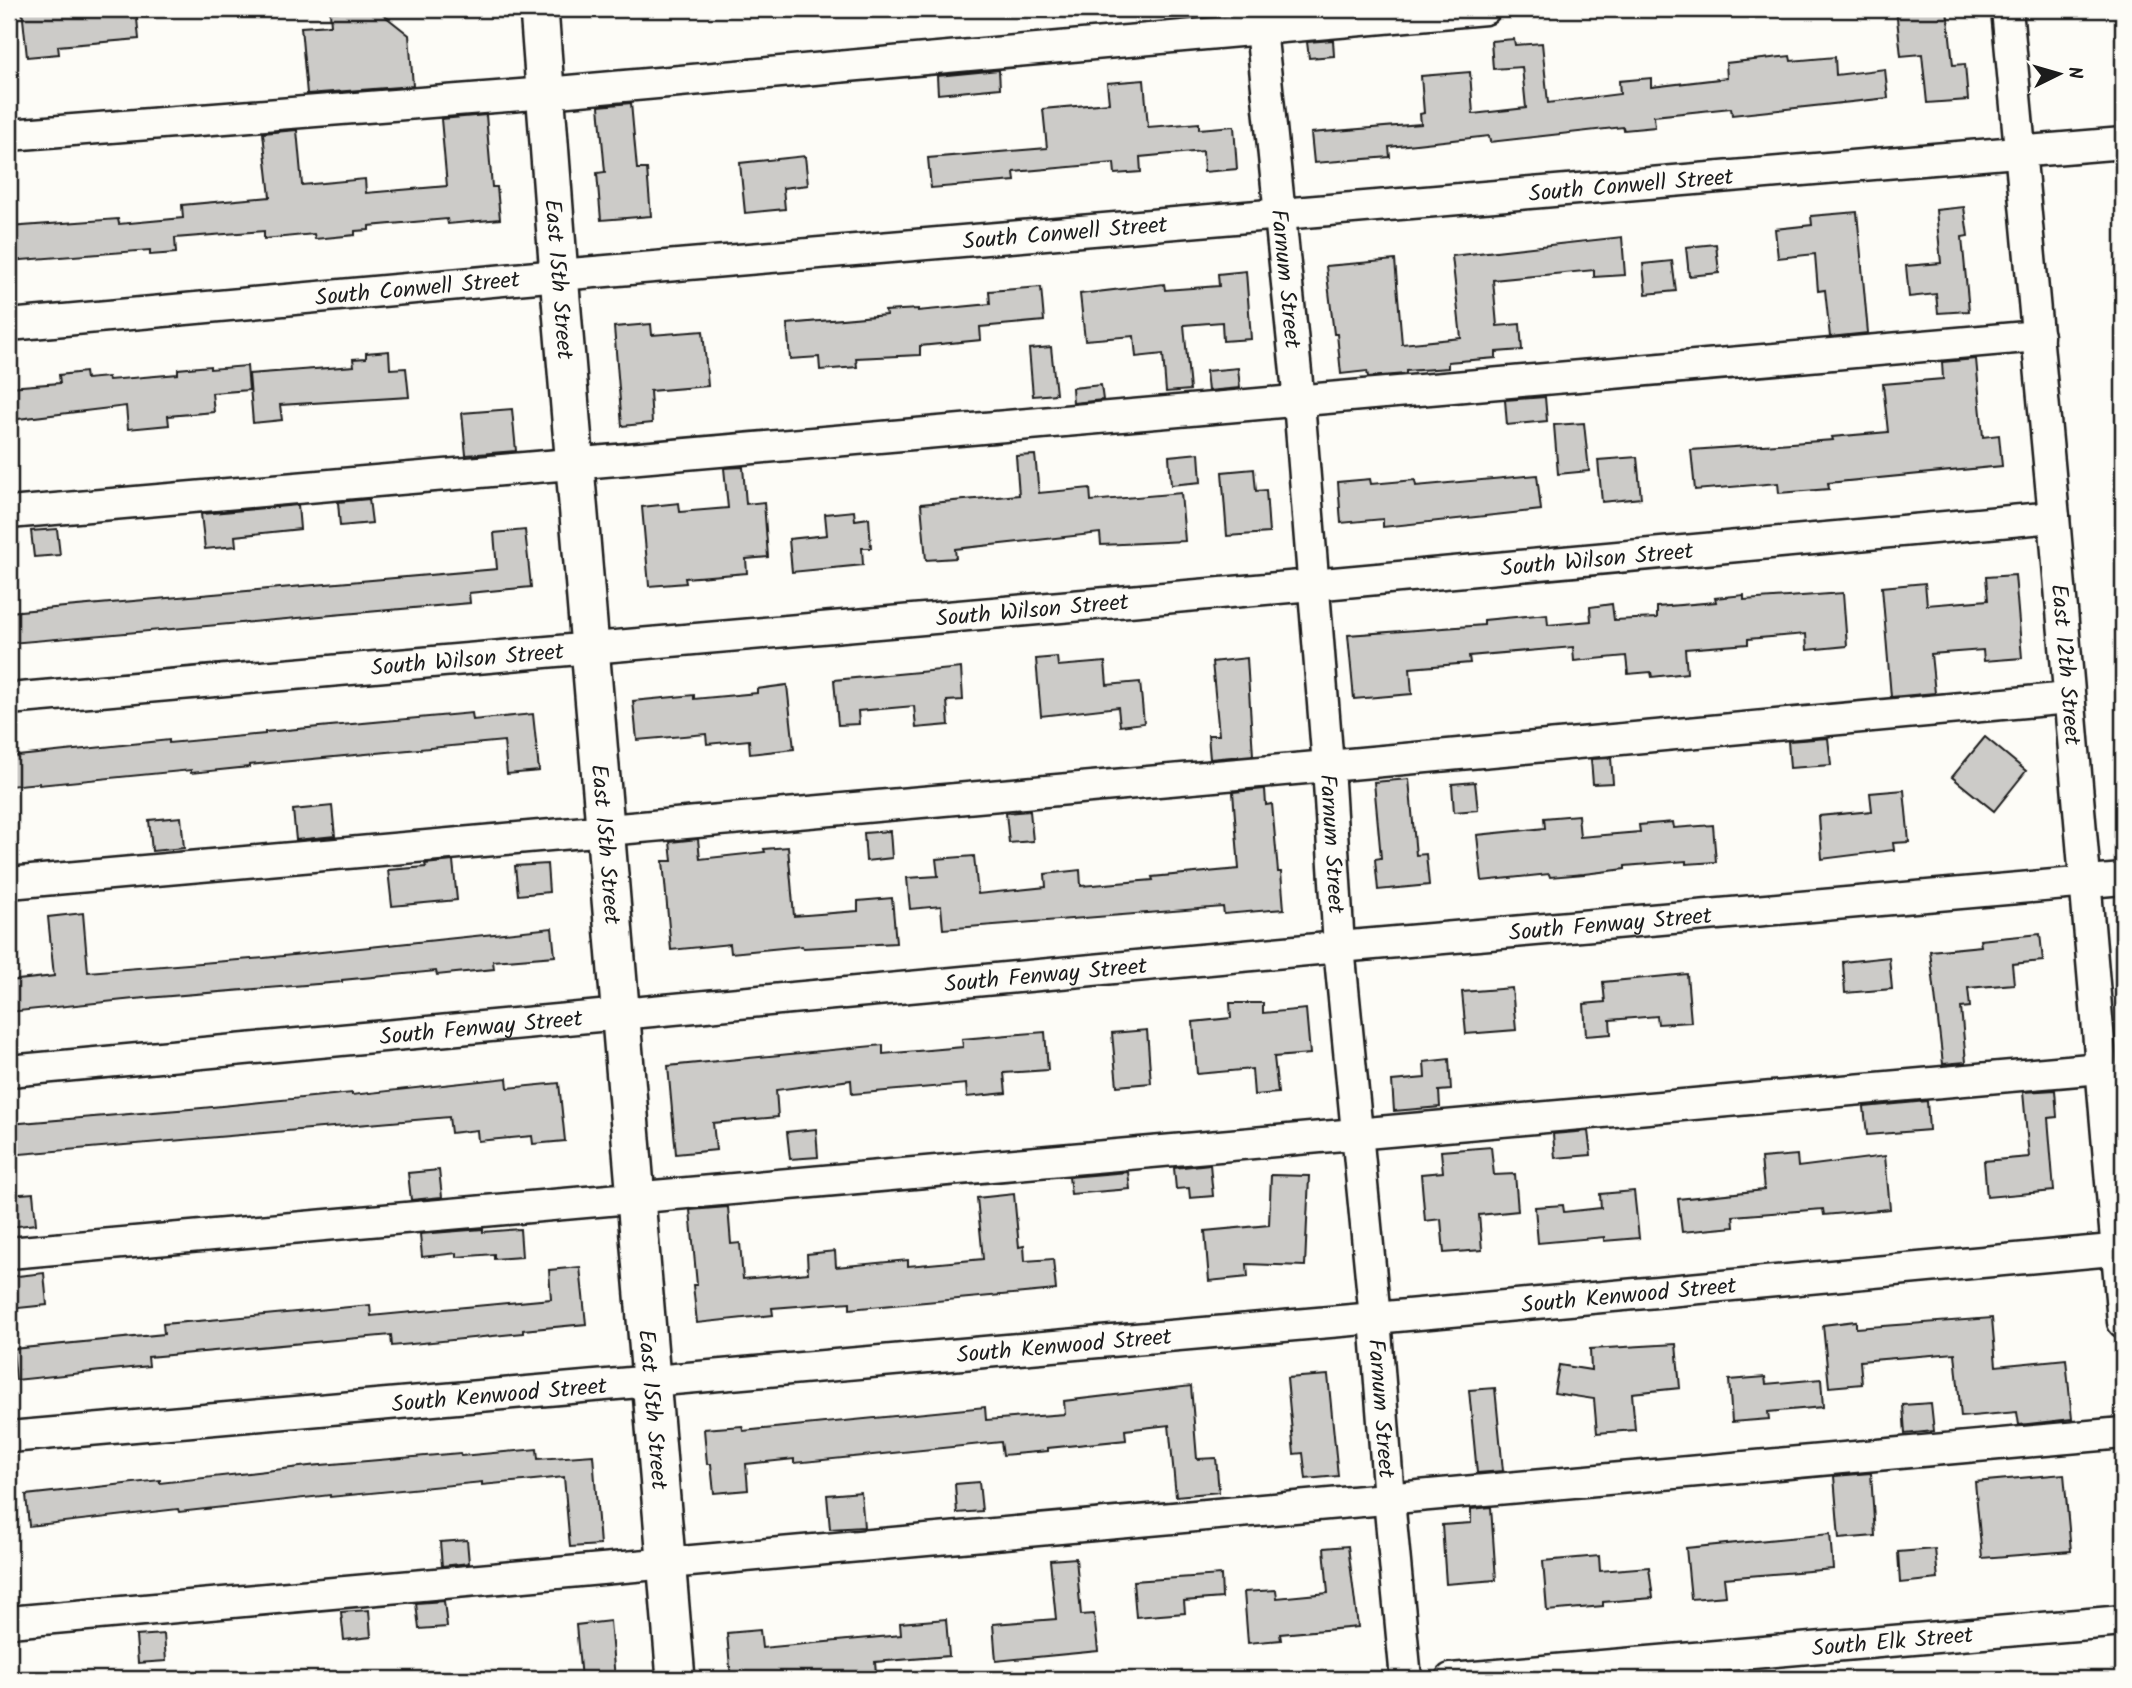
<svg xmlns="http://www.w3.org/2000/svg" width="2132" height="1688" viewBox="0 0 2132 1688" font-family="Kalam,sans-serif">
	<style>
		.building { fill: #cccbc8; stroke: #1c1c1c; stroke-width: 2 }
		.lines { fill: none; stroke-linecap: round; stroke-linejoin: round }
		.minor-casing { stroke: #1c1c1c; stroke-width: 35 }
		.major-casing { stroke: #1c1c1c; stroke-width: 42 }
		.minor { stroke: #fdfcf7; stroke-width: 30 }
		.major { stroke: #fdfcf7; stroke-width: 37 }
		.labels { text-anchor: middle; stroke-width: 5; stroke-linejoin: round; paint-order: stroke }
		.street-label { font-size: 23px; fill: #1c1c1c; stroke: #fdfcf7 }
	</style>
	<rect width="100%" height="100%" fill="#fdfcf7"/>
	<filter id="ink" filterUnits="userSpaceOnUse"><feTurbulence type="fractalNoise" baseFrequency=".0143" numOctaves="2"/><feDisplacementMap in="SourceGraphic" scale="14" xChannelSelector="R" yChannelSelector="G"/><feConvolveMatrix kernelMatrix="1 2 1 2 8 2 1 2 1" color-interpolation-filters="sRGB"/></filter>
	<g filter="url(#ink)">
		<g class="building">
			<path d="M22 9H55V13L136 9 139 39 58 46 59 54 27 57Z"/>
			<path d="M365 9H376L409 35 413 86 307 94 301 27 331 25 330 12Z"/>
			<path d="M1896 9H1947L1953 65 1965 64 1968 100 1927 103 1922 54 1901 56Z"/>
			<path d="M1514 39 1515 45 1542 43 1548 103 1620 94 1619 81 1651 78V87L1727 78 1726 63 1790 56 1791 61 1835 57 1836 75 1885 69 1888 98 1732 115 1731 108 1654 116 1655 127 1624 130 1623 127 1490 142 1489 136 1389 147 1390 157 1314 163 1311 133 1421 124 1420 114 1424 113 1421 76 1470 72 1473 114 1526 108 1522 67 1493 69 1491 41Z"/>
			<path d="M1333 40 1334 56 1309 58 1307 42Z"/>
			<path d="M999 70 1000 88 938 94 937 76Z"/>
			<path d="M1144 80 1148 127 1199 123V129L1234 126 1237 169 1204 172 1203 151 1140 157 1141 172 1115 174 1114 163 1014 172 1015 181 931 188 928 158 1047 148 1043 109 1109 103 1107 83Z"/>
			<path d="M631 103 637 169H647L651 216 601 220 597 173 605 172 599 106Z"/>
			<path d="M486 115 492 187H497L500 219 448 224 447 219 369 226V230L355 231V235L315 239 314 234 264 239V231L175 238 176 253 150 255V250L9 261V227L118 219 119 224 183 218 182 205 270 197 263 133 297 130 302 185 365 179 366 193 447 186 441 119Z"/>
			<path d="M805 156 808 185 783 188 785 209 745 213 740 163Z"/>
			<path d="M1964 207 1968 236 1962 237 1969 311 1938 313 1936 294 1909 297 1906 266 1941 263 1936 210Z"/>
			<path d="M1857 212 1868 333 1830 337 1825 290 1818 291 1815 254 1778 258 1775 229 1812 225 1811 216Z"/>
			<path d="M1622 237 1625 275 1594 277V270L1493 280 1497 326 1520 324 1522 350 1496 352V358L1448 362V368L1406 371V374L1368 377 1367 371 1341 374 1337 334H1334L1326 266 1395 260 1402 344 1461 338 1452 256Z"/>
			<path d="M1716 244 1719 273 1689 276 1686 247Z"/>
			<path d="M1672 261 1676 291 1646 294 1643 264Z"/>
			<path d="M1246 271 1251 339 1223 341 1222 322 1184 325 1190 390 1166 392 1163 354 1136 357 1134 336 1085 340 1080 294 1164 284 1165 290 1219 286 1218 274Z"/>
			<path d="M1041 287 1044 321 980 327 981 340 920 346V355L856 358 857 367 820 370 819 357 790 359 787 324 886 315 885 311 918 309V311L990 304 989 291Z"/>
			<path d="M651 324 652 335 703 331 708 386 650 391 652 423 622 426 614 327Z"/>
			<path d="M1051 347 1056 394 1033 396 1029 349Z"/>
			<path d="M389 351 390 369 406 368 409 397 280 405 282 420 253 423 249 374 354 366 353 359 366 358V353Z"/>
			<path d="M1976 359 1983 437 1999 435 2002 466 1828 483 1829 489 1779 493 1778 483 1695 490 1691 450 1833 440 1832 437 1888 432 1883 384 1943 379 1942 362Z"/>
			<path d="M210 366V369L247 366 249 390 212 393 214 412 168 416 169 425 128 429 126 406 9 420V387L60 383 59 375 85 372 86 379 108 377 109 380 178 374V369Z"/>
			<path d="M1238 368 1240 388 1208 391 1206 371Z"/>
			<path d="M1101 385 1103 400 1073 403 1072 388Z"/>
			<path d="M1545 397 1547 421 1507 425 1505 400Z"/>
			<path d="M512 409 516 451 466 455 462 413Z"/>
			<path d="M1584 423 1589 471 1558 474 1554 425Z"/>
			<path d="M1199 453 1201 482 1171 485 1169 456Z"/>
			<path d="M1035 455 1039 493 1090 488 1091 501 1181 493 1185 541 1101 545 1100 533 955 549 956 558 926 560 921 504 1019 495 1016 456Z"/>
			<path d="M1637 457 1641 498 1602 502 1598 460Z"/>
			<path d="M743 467 746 504 764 502 768 557 746 559 747 573 685 578 686 583 649 586 642 507 679 503 680 512 728 508 724 468Z"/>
			<path d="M1254 469 1256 491 1266 490 1269 533 1227 536 1222 472Z"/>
			<path d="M1537 475 1541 510 1383 527V519L1341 523 1338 482 1370 479 1371 484 1415 480 1416 486Z"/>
			<path d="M369 499 372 523 340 526 338 502Z"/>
			<path d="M298 505 300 529 235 536 236 546 205 549 201 514Z"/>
			<path d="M854 511 855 520 869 518 871 548H862L863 565 792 572 789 539 827 535 825 514Z"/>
			<path d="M57 529 60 555 34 557 31 531Z"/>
			<path d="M525 530 531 587 469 593 470 603 11 643 9 612 497 569 494 533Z"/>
			<path d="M2015 575 2022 658 1984 661 1983 650 1931 654 1935 693 1891 697 1882 587 1925 583 1927 605 1988 600 1986 577Z"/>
			<path d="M1843 593 1847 646 1807 650 1806 634 1748 639V644L1685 649 1687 673 1652 677 1651 672 1628 674 1626 656 1574 661 1573 647 1469 656 1470 663 1410 668 1412 694 1354 699 1348 635 1484 625V620L1547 614 1548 625 1591 621 1590 607 1612 604 1614 620 1657 618V607L1716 602 1715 598 1744 595V600Z"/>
			<path d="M1057 657 1058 666 1105 662 1107 685 1140 682 1144 723 1120 726 1118 707 1041 716 1036 659Z"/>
			<path d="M1247 658 1253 755 1210 759 1208 735H1219L1212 662Z"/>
			<path d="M961 668 963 700 947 701 949 725 916 728 914 706 858 711 859 724 838 725 834 680Z"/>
			<path d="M787 685 794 749 750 754 749 740 707 744 706 734 637 740 633 701 694 695V699L757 693V689Z"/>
			<path d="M472 713 473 720 533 714 539 771 507 774 504 741 249 765V767L191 773V770L39 785V783L9 786V757L169 740V743L265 734V732Z"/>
			<path d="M1985 737 2026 771 1994 811 1952 777Z"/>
			<path d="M1828 738 1831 765 1790 768 1788 741Z"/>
			<path d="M1611 758 1613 783 1593 784 1591 759Z"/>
			<path d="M1409 779 1416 855 1426 854 1429 885 1378 890 1375 859 1381 858 1374 782Z"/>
			<path d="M1475 782 1478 810 1454 812 1452 784Z"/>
			<path d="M1265 789 1266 805 1272 804 1278 872H1281L1284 909 1224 914 1223 907 943 929 941 906 910 909 907 878 938 876 936 859 974 856 978 894 1046 887 1045 874 1080 870 1081 886 1153 880 1152 877 1239 869 1233 792Z"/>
			<path d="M1904 790 1909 842 1893 843 1894 850 1822 859 1819 816 1872 811 1870 793Z"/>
			<path d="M332 806 335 836 296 840 293 810Z"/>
			<path d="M1030 811 1033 841 1009 843 1006 813Z"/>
			<path d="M1578 815 1580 837 1640 832 1639 825 1673 822 1674 828 1713 825 1716 862 1686 864V861L1625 866V869L1584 874 1550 877 1549 874 1482 881 1477 835 1545 828 1544 818Z"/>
			<path d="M181 817 184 848 152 851 149 820Z"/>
			<path d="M890 831 892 858 866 861 864 833Z"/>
			<path d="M698 839 700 859 765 852 764 849 788 847 794 916 858 911V901L892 898 896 943 803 948 802 946 731 953 730 944 671 950 663 861H672L670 842Z"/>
			<path d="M453 861 457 900 392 906 388 870 426 867 425 864Z"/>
			<path d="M547 864 549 892 518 895 515 866Z"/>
			<path d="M83 913 88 972 264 958 552 928 555 956 493 961 494 969 437 975 436 971 342 980V982L134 999 9 1012V981L54 976 48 917Z"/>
			<path d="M2040 934 2043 961 2012 964 2014 984 1968 988 1970 1007 1961 1008 1966 1062 1943 1064 1930 951 1981 946 1980 940Z"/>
			<path d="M1889 957 1892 989 1845 993 1843 962Z"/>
			<path d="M1687 974 1691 1022 1658 1024 1657 1016 1610 1020 1611 1034 1586 1036 1584 1004 1605 1002 1603 982Z"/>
			<path d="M1512 988 1516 1030 1466 1034 1462 992Z"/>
			<path d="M1230 1003H1263V1013L1306 1009 1310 1054 1274 1057 1278 1093 1254 1095 1252 1069 1197 1074 1193 1022 1231 1018Z"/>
			<path d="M1147 1030 1151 1083 1117 1086 1112 1033Z"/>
			<path d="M1045 1032 1048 1070 1004 1073 1006 1093 967 1097 966 1084 852 1094 851 1080 776 1090 778 1117 713 1123 716 1150 676 1154 668 1066 883 1045V1054L963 1047 962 1039Z"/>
			<path d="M1449 1059 1451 1090 1439 1091 1440 1107 1394 1111 1392 1081 1425 1078 1424 1062Z"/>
			<path d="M507 1078 508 1088 559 1083 565 1141 533 1144 532 1136 478 1141 477 1130 451 1133 449 1117 9 1155V1124L202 1108 352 1093V1095Z"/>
			<path d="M2055 1090 2057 1117 2048 1118 2054 1191 1987 1197 1984 1161 2029 1157 2023 1092Z"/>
			<path d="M1927 1101 1929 1130 1867 1135 1864 1107Z"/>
			<path d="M816 1129 818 1157 790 1159 787 1132Z"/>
			<path d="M1588 1131 1591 1155 1555 1158 1553 1134Z"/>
			<path d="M1491 1147 1494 1175 1515 1174 1518 1211 1479 1215 1482 1250 1444 1253 1441 1219 1425 1221 1421 1174 1443 1172 1441 1151Z"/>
			<path d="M1797 1155 1798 1167 1885 1156 1890 1209 1824 1215 1823 1209 1733 1216 1734 1227 1682 1232 1678 1199 1764 1190 1761 1158Z"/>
			<path d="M1210 1164 1213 1196 1190 1198 1189 1188 1176 1189 1174 1168Z"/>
			<path d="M439 1170 442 1197 411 1200 408 1173Z"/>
			<path d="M1128 1172 1130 1189 1071 1194 1069 1177Z"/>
			<path d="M1271 1175 1309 1176 1305 1266 1247 1264 1248 1277 1209 1281 1205 1231 1269 1225Z"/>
			<path d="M1634 1191 1639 1238 1604 1241V1237L1538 1243 1535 1207 1563 1205 1564 1212 1601 1208 1600 1194Z"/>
			<path d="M33 1193 36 1224 9 1227V1195Z"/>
			<path d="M1014 1194 1019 1247 1024 1246 1025 1261 1053 1259 1056 1290 850 1309V1302L772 1308 773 1315 697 1323 693 1285H697L690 1210 728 1207 731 1244 740 1243 743 1279 808 1273 807 1254 835 1251 836 1267 908 1260V1266L983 1259 977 1198Z"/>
			<path d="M483 1229V1232L520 1229 522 1257 494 1259V1254L457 1257V1253L422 1257 420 1234Z"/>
			<path d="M580 1267 586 1324 523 1330V1333L392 1346 391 1335 148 1357 149 1366 16 1380 13 1349 164 1334 163 1324 221 1319 370 1305 371 1316 551 1299 549 1270Z"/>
			<path d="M44 1273 47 1305 9 1309V1277Z"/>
			<path d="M1992 1318 1996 1366 2066 1359 2072 1419 2019 1425 2017 1412 1961 1417 1955 1353 1860 1361 1862 1384 1829 1387 1823 1325 1856 1321V1328Z"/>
			<path d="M1676 1344 1680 1388 1632 1393 1635 1430 1597 1433 1594 1399 1554 1393 1559 1365 1591 1370 1590 1349Z"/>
			<path d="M1328 1375 1338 1476 1306 1479 1303 1453 1294 1454 1287 1378Z"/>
			<path d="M1765 1377 1766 1384 1821 1379 1823 1407 1768 1412 1769 1419 1732 1422 1729 1380Z"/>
			<path d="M1191 1386 1197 1459 1216 1458 1219 1492 1176 1496 1169 1425 1125 1430 1126 1440 1048 1448V1451L1003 1455 1001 1442 794 1463V1459L746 1464 748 1490 714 1493 711 1464H707L704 1429 742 1426 743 1431 985 1407 986 1420 1065 1414 1064 1401Z"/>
			<path d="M1495 1388 1503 1471 1477 1473 1469 1390Z"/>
			<path d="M1931 1403 1934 1431 1905 1434 1903 1405Z"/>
			<path d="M537 1449 538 1459 593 1455 600 1545 570 1547 564 1477 482 1485V1482L330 1497V1495L179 1512 178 1509 29 1526 26 1495 160 1480V1483L309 1466 460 1453 461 1456Z"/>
			<path d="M1871 1473 1875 1536 1839 1539 1834 1476Z"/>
			<path d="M2064 1474 2071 1551 1982 1558 1975 1482Z"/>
			<path d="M979 1482 982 1511 957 1513 955 1484Z"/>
			<path d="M861 1492 864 1527 830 1529 827 1495Z"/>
			<path d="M1491 1507 1496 1580 1446 1584 1442 1525 1471 1523V1509Z"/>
			<path d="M1830 1534 1833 1569 1724 1578 1726 1596 1691 1599 1686 1548Z"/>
			<path d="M467 1540 469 1563 442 1566 440 1542Z"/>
			<path d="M1348 1546 1358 1627 1280 1634 1281 1640 1248 1643 1244 1592 1276 1590 1277 1598 1328 1593 1324 1548Z"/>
			<path d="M1935 1549 1938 1579 1900 1583 1898 1552Z"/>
			<path d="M1599 1556 1600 1571 1649 1567 1653 1598 1603 1602V1606L1547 1611 1543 1561Z"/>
			<path d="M1076 1558 1081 1615 1094 1614 1098 1651 996 1661 993 1624 1056 1619 1050 1560Z"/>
			<path d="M1221 1575 1222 1598 1184 1601 1185 1613 1136 1617 1133 1581Z"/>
			<path d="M444 1601 447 1627 419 1629 416 1603Z"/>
			<path d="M369 1610 371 1637 344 1640 341 1612Z"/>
			<path d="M946 1619 949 1656 875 1662 876 1673 812 1679H731L727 1633 760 1630 762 1648 901 1635 900 1623Z"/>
			<path d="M610 1621 615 1679H581L576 1625Z"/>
			<path d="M164 1634 166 1661 138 1663 136 1636Z"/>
		</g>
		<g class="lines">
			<defs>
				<g id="minor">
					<path id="s1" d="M1259 9 1299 402 1328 766 1339 947 1375 1318 1389 1499 1406 1679"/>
					<path id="s2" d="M2007 9 2054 517 2123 1322"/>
					<path d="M9 135 546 93 1485 9"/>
					<path id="s3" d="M9 325 559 275 2123 143"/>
					<path d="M9 513 2038 336"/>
					<path id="s4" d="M9 699 1312 585 2054 517"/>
					<path d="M9 883 1328 766 2069 698"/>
					<path id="s5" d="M9 1071 1339 947 2123 879"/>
					<path d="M9 1253 2101 1068"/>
					<path id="s6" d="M9 1437 1375 1318 2123 1249"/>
					<path d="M9 1622 2123 1433"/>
					<path id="s7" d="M1451 1679 2123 1621"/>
				</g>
				<g id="major">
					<path id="s8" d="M539 9 559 275 676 1679"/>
				</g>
			</defs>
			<use href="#minor" class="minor-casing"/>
			<use href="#major" class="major-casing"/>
			<use href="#minor" class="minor"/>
			<use href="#major" class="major"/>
		</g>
	</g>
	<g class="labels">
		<g class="street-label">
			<text dy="8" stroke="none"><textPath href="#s3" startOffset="1628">South Conwell Street</textPath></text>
			<text dy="8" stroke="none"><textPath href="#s3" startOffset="1060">South Conwell Street</textPath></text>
			<text dy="8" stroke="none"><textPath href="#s8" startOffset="271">East 15th Street</textPath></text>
			<text dy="8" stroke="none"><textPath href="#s1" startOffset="271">Farnum Street</textPath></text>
			<text dy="8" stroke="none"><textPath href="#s3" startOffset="410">South Conwell Street</textPath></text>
			<text dy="8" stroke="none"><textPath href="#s4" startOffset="1594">South Wilson Street</textPath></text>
			<text dy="8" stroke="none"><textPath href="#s4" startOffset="1027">South Wilson Street</textPath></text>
			<text dy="8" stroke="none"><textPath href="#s4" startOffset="460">South Wilson Street</textPath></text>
			<text dy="8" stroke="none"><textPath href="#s2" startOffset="658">East 12th Street</textPath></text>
			<text dy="8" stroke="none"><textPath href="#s8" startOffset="838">East 15th Street</textPath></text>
			<text dy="8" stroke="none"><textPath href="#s1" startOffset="838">Farnum Street</textPath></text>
			<text dy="8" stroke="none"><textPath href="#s5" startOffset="1608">South Fenway Street</textPath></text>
			<text dy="8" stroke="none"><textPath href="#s5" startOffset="1041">South Fenway Street</textPath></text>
			<text dy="8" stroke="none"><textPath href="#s5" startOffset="474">South Fenway Street</textPath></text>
			<text dy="8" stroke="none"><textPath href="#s6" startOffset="1626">South Kenwood Street</textPath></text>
			<text dy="8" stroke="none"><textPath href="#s6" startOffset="1059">South Kenwood Street</textPath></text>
			<text dy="8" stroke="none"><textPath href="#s6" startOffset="492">South Kenwood Street</textPath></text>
			<text dy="8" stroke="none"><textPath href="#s8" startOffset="1405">East 15th Street</textPath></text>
			<text dy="8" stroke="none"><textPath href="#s1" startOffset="1405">Farnum Street</textPath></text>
			<text dy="8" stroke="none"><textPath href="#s7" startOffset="443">South Elk Street</textPath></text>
		</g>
	</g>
	<rect width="2132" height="1688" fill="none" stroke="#fdfcf7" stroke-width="35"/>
	<rect x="18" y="18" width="2097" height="1653" fill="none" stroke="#1c1c1c" stroke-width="2.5" filter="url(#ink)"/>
	<g transform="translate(2059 74) rotate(85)" stroke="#fdfcf7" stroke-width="5" paint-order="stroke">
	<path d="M0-5L12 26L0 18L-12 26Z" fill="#1c1c1c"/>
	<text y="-10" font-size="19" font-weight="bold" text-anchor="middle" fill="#1c1c1c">N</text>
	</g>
</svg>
